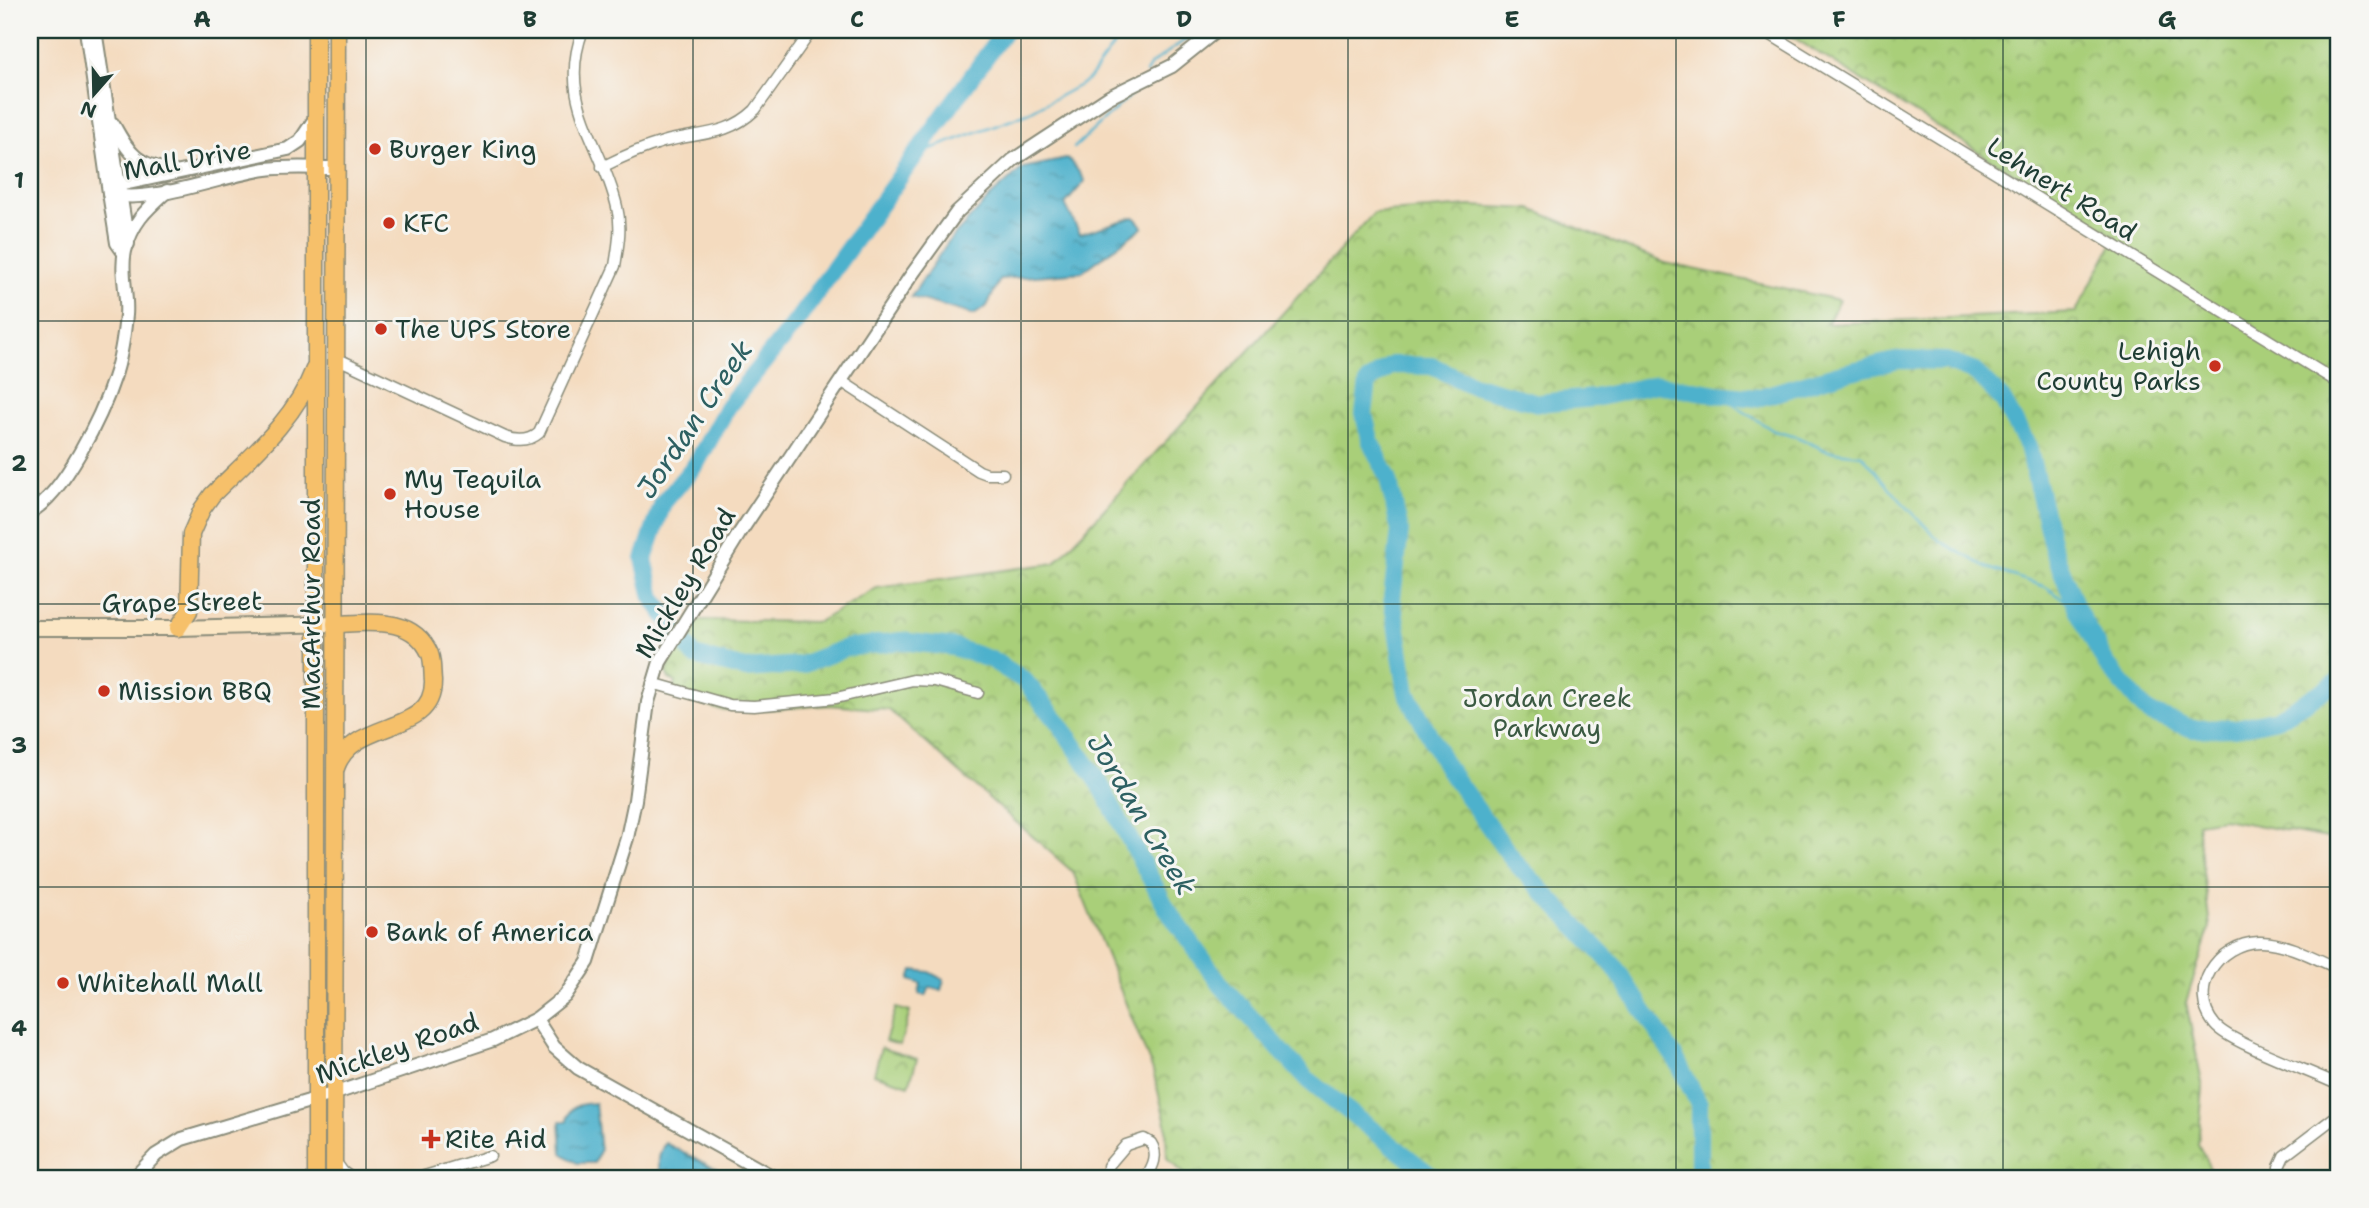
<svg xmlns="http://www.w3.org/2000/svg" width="2369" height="1208" viewBox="0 0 2369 1208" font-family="'Shantell Sans',sans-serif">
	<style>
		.grass { fill: #a9cf79; stroke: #648656; stroke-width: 2 }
		.park { fill: url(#park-crowns); stroke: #648656; stroke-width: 2 }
		.water { fill: url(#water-ripples); stroke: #367780; stroke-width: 2 }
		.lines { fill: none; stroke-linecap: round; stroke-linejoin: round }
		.stream { stroke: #4db1cc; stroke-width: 2.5 }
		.river { stroke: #4db1cc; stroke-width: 18 }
		.minor-casing { stroke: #8a8c7a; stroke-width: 13 }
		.tertiary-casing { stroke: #8a8c7a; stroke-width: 16 }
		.secondary-casing { stroke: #8a8c7a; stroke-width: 18 }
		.trunk-casing { stroke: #8a8c7a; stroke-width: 19 }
		.minor { stroke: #fff; stroke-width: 10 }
		.tertiary { stroke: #fff; stroke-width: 12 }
		.secondary { stroke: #fbe6c4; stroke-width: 14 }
		.trunk { stroke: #f6c06b; stroke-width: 16 }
		.grid { fill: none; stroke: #1f3d34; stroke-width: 2; stroke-opacity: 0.55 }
		.poi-dot { fill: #c8321e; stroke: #f6f6f2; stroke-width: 2.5 }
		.labels { text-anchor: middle; stroke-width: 6; stroke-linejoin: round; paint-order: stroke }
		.poi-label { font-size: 26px; fill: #1f3d34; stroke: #f6f6f2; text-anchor: start }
		.street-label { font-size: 26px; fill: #1f3d34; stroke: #f6f6f2 }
		.park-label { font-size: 26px; fill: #3b5a42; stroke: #f6f6f2 }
		.water-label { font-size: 28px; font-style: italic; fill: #2d6062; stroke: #f6f6f2 }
		.neatline { fill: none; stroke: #1f3d34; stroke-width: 2.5 }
		.grid-label { font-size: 23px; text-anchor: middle; font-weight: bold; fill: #1f3d34 }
	</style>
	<defs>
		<pattern id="park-crowns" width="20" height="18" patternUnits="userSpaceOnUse" patternTransform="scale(1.75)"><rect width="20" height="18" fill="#a9cf79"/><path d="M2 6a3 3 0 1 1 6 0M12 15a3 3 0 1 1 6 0" fill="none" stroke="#89a964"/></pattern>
		<pattern id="water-ripples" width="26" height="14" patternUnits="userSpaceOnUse" patternTransform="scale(1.75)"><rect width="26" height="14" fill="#4db1cc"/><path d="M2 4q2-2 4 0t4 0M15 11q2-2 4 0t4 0" fill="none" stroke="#3f91a6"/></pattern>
	</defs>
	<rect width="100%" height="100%" fill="#f6f6f2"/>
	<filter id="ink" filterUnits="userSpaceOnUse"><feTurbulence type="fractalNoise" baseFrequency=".0143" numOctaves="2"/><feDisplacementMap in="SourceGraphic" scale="14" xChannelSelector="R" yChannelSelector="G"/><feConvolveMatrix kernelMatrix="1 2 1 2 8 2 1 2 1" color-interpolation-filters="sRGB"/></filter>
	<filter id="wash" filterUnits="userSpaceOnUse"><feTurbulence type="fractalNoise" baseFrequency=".00686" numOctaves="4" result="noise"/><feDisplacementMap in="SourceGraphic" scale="28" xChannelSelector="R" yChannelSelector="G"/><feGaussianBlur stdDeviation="1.57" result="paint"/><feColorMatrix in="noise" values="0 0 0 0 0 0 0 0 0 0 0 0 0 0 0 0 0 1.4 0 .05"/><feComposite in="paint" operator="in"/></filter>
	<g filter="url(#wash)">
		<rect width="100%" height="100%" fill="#f4dbbf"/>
		<path class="grass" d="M896 1008 910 1012 900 1045 885 1041Z"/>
		<g class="park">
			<path d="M1781 30H2339V840L2223 819 2197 823 2210 927 2186 1002 2203 1088 2198 1144 2214 1177 1189 1178 1167 1158 1166 1123 1153 1071 1073 872 889 710 830 705 742 711 716 709 674 693 676 682 669 679 666 672 668 666 699 620 818 622 877 588 1055 563 1374 213 1470 206 1531 209 1665 263 1839 300 1827 324 2076 312 2116 237Z"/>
			<path d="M881 1048 917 1059 909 1085 874 1074Z"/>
		</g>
		<g class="water">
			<path d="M1066 159 1071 161 1085 181 1065 204 1080 234 1134 217 1143 227 1082 272 1000 279 987 306 974 315 911 297 948 242 992 195 1023 168Z"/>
			<path d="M913 970 929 972 944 980 941 990 930 987 926 996 919 994 921 984 910 980Z"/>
			<path d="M595 1103 600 1151 594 1163H577L562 1153 560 1121H567C569 1105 580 1104 595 1103Z"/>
			<path d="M665 1143 733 1178H661C658 1164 657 1156 665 1143Z"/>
		</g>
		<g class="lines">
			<g class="stream">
				<path d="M1146 73 1151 64 1199 30"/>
				<path d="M1074 148 1138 88"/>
				<path d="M915 155 1030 112 1087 81 1125 30"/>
				<path d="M1717 394 1774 431 1797 437 1827 451 1862 455 1901 501 1940 541 1988 568 2046 587 2077 609"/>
			</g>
			<g class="river">
				<path d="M1005 30 795 323 728 406 696 464 663 503 644 559 653 598 694 656 746 669 801 665 846 648 901 641 953 647 992 660 1024 680 1059 723 1100 784 1167 909 1222 986 1306 1078 1434 1178"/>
				<path d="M1699 1178V1104L1677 1061 1614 966 1514 861 1447 768 1407 693 1392 598 1400 531 1388 478 1370 440 1364 414 1368 382 1392 365 1432 366 1472 385 1538 403 1594 398 1657 384 1717 394 1757 398 1839 374 1899 360 1946 361 1975 372 2002 399 2028 446 2053 549 2077 609 2106 664 2147 712 2193 729 2236 728 2277 719 2339 681"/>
			</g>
		</g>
	</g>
	<g filter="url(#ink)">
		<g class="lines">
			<defs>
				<g id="minor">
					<path d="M1763 30 2339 383"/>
					<path d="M602 167C622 157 642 148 663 142 698 132 727 137 755 110L812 30"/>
					<path d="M336 358 505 437C517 441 529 442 539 433L615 266C618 247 622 227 617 207 602 142 556 101 583 30"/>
					<path d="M841 381 979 471 987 474H1003"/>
					<path d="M652 683 730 705 754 706 836 698 913 680 935 681 978 693"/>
					<path d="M2339 969C2317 959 2283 941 2259 942 2217 943 2186 990 2215 1025 2230 1043 2313 1072 2339 1085"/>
					<path d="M335 1161 343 1172 351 1178"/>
					<path d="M418 1178 490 1156"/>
					<path d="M1112 1178 1109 1175 1108 1166 1126 1145 1144 1139 1151 1143C1159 1155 1153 1167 1146 1178"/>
					<path d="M2281 1178 2279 1167 2284 1156 2339 1114"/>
				</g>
				<g id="tertiary">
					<path d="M86 30 109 193 117 243 124 253"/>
					<path d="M95 30 128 244"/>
					<path d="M113 124C131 157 137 164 175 172"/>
					<path d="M109 193C144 207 227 174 266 169 289 166 314 168 337 168"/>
					<path d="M109 193 119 185 288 149 300 141 316 117"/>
					<path d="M30 512C64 494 102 415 114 378 121 358 124 337 126 315 128 295 120 271 125 251 132 222 146 210 167 191"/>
					<path d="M536 1019 554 1047 578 1068 775 1178"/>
					<path d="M134 1178 156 1155 182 1139 336 1093 493 1040 536 1019 565 996 588 962 627 838 635 800 648 702 660 662 739 534 908 280 957 212 1013 160 1109 97 1172 66 1217 30"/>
				</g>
				<path id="secondary" d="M30 628H178L335 624"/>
				<g id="trunk">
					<path d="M335 624C369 623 413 615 430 654 433 662 432 672 433 681 434 737 353 717 336 768"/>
					<path d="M178 628 189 611 191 534 202 509 212 495C250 457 295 420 314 369"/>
					<path d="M316 1178V30"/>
					<path d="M334 1178 337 30"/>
				</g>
			</defs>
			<use href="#minor" class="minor-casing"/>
			<use href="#tertiary" class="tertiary-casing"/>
			<use href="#secondary" class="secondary-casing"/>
			<use href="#trunk" class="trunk-casing"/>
			<use href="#minor" class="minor"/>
			<use href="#tertiary" class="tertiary"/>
			<use href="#secondary" class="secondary"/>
			<use href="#trunk" class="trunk"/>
		</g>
	</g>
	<path class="grid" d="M366 30V1178M693 30V1178M1021 30V1178M1348 30V1178M1676 30V1178M2003 30V1178M30 321H2339M30 604H2339M30 887H2339"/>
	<g class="poi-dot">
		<circle cx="375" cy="149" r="7"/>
		<circle cx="389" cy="223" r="7"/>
		<circle cx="381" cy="329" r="7"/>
		<circle cx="2215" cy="366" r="7"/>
		<circle cx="390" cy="494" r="7"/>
		<circle cx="104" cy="691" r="7"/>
		<circle cx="372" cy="932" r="7"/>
		<circle cx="63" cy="983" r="7"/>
		<path d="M427.5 1128.5h7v7h7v7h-7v7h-7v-7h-7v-7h7z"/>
	</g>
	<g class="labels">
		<g class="poi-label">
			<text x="389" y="158">Burger King</text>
			<text x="403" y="232">KFC</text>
			<text x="395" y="338">The UPS Store</text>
			<text x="2201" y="360" text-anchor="end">Lehigh<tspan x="2201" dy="30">County Parks</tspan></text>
			<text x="404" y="488">My Tequila<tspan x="404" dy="30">House</tspan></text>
			<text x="118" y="700">Mission BBQ</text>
			<text x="386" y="941">Bank of America</text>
			<text x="77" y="992">Whitehall Mall</text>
			<text x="445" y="1148">Rite Aid</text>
		</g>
		<g class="street-label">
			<text transform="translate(187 160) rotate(-10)" y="9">Mall Drive</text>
			<text transform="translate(2062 189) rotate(32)" y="9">Lehnert Road</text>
			<text transform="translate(685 583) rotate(-59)" y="9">Mickley Road</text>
			<text transform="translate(182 602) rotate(-1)" y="9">Grape Street</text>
			<text transform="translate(311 604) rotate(-90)" y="9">MacArthur Road</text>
			<text transform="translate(397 1048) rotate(-19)" y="9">Mickley Road</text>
		</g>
		<g class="park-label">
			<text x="1547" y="707">Jordan Creek<tspan x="1547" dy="30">Parkway</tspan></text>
		</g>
		<g class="water-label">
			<text transform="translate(694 419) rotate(-56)" y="10">Jordan Creek</text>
			<text transform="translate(1142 814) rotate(59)" y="10">Jordan Creek</text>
		</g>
	</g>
	<rect width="2369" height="1208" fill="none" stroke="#f6f6f2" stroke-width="77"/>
	<g transform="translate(94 94) rotate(200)" stroke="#f6f6f2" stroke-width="5" paint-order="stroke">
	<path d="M0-5L12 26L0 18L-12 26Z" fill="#1f3d34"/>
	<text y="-10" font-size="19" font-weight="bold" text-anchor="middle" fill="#1f3d34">N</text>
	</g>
	<rect x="38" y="38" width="2292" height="1132" class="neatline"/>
	<g class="grid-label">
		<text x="202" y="27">A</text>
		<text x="530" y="27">B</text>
		<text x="857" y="27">C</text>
		<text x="1184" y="27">D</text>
		<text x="1512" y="27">E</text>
		<text x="1839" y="27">F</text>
		<text x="2167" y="27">G</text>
		<text x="19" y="188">1</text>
		<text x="19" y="471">2</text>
		<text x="19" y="753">3</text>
		<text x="19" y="1036">4</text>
	</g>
</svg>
